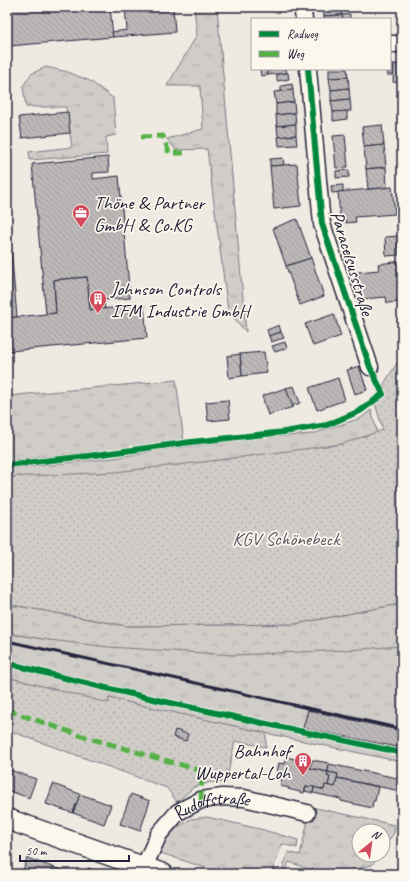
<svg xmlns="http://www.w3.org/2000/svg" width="409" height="881" viewBox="0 0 409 881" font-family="Caveat,sans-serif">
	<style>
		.grass { fill: url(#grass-tufts); stroke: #797882 }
		.forest { fill: url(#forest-crowns); stroke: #797882 }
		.garden { fill: url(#garden-dots); stroke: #797882 }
		.building { fill: url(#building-back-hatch); stroke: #22223b }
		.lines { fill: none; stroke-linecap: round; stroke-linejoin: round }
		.minor-casing { stroke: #22223b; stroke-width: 19 }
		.tertiary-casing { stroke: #22223b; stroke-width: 23 }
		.minor { stroke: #fbf7ec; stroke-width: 16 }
		.tertiary { stroke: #fbf7ec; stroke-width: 20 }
		.rail { stroke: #22223b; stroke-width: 3 }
		.quiet { stroke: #55b146; stroke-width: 5; stroke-dasharray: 10 5; stroke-linecap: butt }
		.cycleway-casing { stroke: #fbf7ec; stroke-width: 8 }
		.cycleway { stroke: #00873e; stroke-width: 6 }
		.labels { text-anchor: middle; stroke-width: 3.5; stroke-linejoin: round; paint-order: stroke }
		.poi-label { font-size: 19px; fill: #22223b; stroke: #fbf7ec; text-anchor: start }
		.street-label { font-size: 19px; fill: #22223b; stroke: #fbf7ec }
		.park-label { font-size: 19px; fill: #565566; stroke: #fbf7ec }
	</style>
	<defs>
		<pattern id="grass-tufts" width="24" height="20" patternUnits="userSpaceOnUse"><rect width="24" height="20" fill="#d0cdc9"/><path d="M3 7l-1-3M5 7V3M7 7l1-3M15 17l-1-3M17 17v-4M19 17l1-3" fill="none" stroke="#b2b0ae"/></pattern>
		<pattern id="forest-crowns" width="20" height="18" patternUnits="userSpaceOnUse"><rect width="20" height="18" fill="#d0cdc9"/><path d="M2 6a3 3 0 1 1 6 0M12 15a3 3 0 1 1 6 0" fill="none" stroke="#b2b0ae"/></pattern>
		<pattern id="garden-dots" width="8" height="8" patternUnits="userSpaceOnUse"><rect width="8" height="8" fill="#d0cdc9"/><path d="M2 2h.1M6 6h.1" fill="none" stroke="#b2b0ae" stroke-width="1.8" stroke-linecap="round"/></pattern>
		<pattern id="building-back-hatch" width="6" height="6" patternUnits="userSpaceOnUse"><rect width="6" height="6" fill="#bcb8b8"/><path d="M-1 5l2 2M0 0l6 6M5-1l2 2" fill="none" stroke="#a19e9f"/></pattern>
	</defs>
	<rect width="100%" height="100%" fill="#eeeae2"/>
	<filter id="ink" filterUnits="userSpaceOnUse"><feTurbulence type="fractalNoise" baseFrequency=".025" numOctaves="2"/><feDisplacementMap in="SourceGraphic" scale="8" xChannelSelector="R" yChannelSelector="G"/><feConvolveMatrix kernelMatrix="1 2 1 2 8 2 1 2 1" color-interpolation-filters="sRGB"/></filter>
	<g filter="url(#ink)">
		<g class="grass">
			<path d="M194 7H217L246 332 228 311 207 149 176 150 167 139 203 129 200 86H167L197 35Z"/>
			<path d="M46 67 68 72 90 81 113 98 116 135 106 137 107 154 30 160 29 152 72 147 66 107H26L23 86 31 74Z"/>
			<path d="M176 380 184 442 7 461V396Z"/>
			<path d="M371 410 378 435 347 446 7 485V469L114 458 159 450 258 438 312 434 361 418Z"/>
			<path d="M7 633 49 640 402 645V762L171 713 109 698 108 704 7 677Z"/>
			<path d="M311 807 395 825 394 833 383 849V831H359V855H379L372 865 359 868 357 874H324L289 862 284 874H281L288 852 300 855Z"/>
			<path d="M207 817 260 829 298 840 297 848 282 844 271 874H223L155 851 179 826 191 819Z"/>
		</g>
		<path class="forest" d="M402 600V646L346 650 234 655 109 647 49 640 7 633V604L127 626 295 624 399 604Z"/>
		<g class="garden">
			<path d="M402 355V600L399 604 295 624 127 626 7 604V477L115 472 203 462 342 444 383 430 374 400Z"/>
			<path d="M7 677 108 703 109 698 266 733V747L235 741 226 783 211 782 194 787 177 802 167 788 7 730Z"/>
		</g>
		<g class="building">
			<path d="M7 7H110L113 37 9 46 7 25Z"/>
			<path d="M125 7H173L175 32 113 37 112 32 127 30Z"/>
			<path d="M268 7H287V10L269 11Z"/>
			<path d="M323 7H341L342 15 324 16Z"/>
			<path d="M350 14V19H343L342 15Z"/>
			<path d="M342 15 343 19H324V16Z"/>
			<path d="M390 64H394L393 75H387L388 69H390Z"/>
			<path d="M394 64H402V83L393 82Z"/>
			<path d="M260 69H268V75L261 76Z"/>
			<path d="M268 69H286L287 73 268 75Z"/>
			<path d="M329 69H347L348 77 329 78Z"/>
			<path d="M287 73H288L289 79 277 81V74Z"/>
			<path d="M348 77 349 88 331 90 329 78Z"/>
			<path d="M292 84 293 90 281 92V86Z"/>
			<path d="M349 88 350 99 331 101V90Z"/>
			<path d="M293 90 294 102 276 104 274 92Z"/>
			<path d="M350 99 351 111 333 112 331 101Z"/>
			<path d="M294 102 295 113 276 115V104Z"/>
			<path d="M347 111V119L333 121V112Z"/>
			<path d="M68 112 70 133 22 138 19 117Z"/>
			<path d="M295 113 296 124 277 126 276 115Z"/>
			<path d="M296 124V135L278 137 277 126Z"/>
			<path d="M382 125 384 145 364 147 362 127Z"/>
			<path d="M296 135 297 145 279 146 278 137Z"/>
			<path d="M345 135 348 167 336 168 333 136Z"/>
			<path d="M384 145 386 167 366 169 364 147Z"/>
			<path d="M108 157 109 172 93 173V179L119 176 130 298 104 300 105 309 90 310 87 277 54 280 56 313 46 314 32 164Z"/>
			<path d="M283 158 284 165 270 166V159Z"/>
			<path d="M297 164 301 206 274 209 270 166Z"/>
			<path d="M386 167 387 188 368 189 366 169Z"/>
			<path d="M349 170V177L336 178V171Z"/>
			<path d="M343 185V192L332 193 331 186Z"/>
			<path d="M392 187 395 214 355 217 356 222 346 223 345 218H340L338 192Z"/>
			<path d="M7 203 17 317 7 318Z"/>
			<path d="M297 219 311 258 286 266 273 228Z"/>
			<path d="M398 236 399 255 386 256 385 237Z"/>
			<path d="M311 258 324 296 300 305 286 266Z"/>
			<path d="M402 261V302L387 303 386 297 361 299 358 272 379 270 378 264Z"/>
			<path d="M87 277 90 310 144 305 147 338 10 351 9 345H7V318L56 313 54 280Z"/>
			<path d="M334 314 341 336 313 346 305 324Z"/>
			<path d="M279 325 281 332 269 336 267 330Z"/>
			<path d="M281 332 284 338 271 342 269 336Z"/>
			<path d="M285 342 287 348 275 352 272 346Z"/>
			<path d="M264 352 267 373 242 376 240 354Z"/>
			<path d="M240 354 242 376 229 378 227 356Z"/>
			<path d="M359 366 367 390 355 394 347 370Z"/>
			<path d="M338 378 345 400 317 410 309 388Z"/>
			<path d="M294 386 300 403 292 406 286 388Z"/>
			<path d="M286 388 293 407 268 415 262 396Z"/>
			<path d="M228 400 230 419 208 421 206 402Z"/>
			<path d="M308 710 402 731V748L303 728Z"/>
			<path d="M175 730 188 734 186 741 173 737Z"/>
			<path d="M286 757 295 759 296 757 311 761 310 768 328 772 327 776 330 777 328 786 325 785 324 790 306 786 304 793 288 789 289 788 280 786 282 776 276 775 279 763 285 764Z"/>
			<path d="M312 760 329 763 328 772 310 768Z"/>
			<path d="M329 764 402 779 400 791 337 778 338 774 328 772Z"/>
			<path d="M7 769 36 779 29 798 7 790Z"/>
			<path d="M328 772 338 774 335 787 328 786 330 777 327 776Z"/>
			<path d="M337 778 378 787 375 801H373L372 808 341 801V799L313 793 314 787 324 790 325 785 335 787Z"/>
			<path d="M53 784 80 794 73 813 46 804Z"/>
			<path d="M306 786 314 787 313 793 305 791Z"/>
			<path d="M80 794 111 805 104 824 73 813Z"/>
			<path d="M131 794 150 801 140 831 120 824Z"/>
			<path d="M27 858 72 874H22Z"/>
			<path d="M88 868 104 874H86Z"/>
		</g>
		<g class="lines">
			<defs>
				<g id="minor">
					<path d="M302 7 304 19"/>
					<path d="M390 44H402"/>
					<path d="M308 69 322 224 370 367"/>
					<path id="s1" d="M144 867 159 834 178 812 201 800 223 797 244 798 307 813"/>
				</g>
				<path id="tertiary" d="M7 819 163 874"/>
			</defs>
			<use href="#minor" class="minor-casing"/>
			<use href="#tertiary" class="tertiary-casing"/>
			<use href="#minor" class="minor"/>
			<use href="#tertiary" class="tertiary"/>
			<path class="rail" d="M7 641 402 729"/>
			<g class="quiet">
				<path d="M141 137 163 136 169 153H187"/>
				<path d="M7 710 82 736 202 771 201 800"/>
			</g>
			<defs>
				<g id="cycleway">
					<path d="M7 465 88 456 191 442 284 432 327 425 360 411 383 394 370 367 322 224 308 69"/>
					<path d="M7 663C137 698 270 724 402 753"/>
				</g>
			</defs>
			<use href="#cycleway" class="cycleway-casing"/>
			<use href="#cycleway" class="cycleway"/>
		</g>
	</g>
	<defs>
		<symbol id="office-pin" viewBox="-11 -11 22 30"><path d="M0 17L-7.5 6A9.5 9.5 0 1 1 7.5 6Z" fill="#d1495b" stroke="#fbf7ec"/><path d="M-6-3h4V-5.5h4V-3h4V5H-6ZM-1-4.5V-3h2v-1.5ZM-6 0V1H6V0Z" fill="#fff"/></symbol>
		<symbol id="building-pin" viewBox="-11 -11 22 30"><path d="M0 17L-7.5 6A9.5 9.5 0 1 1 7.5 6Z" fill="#d1495b" stroke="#fbf7ec"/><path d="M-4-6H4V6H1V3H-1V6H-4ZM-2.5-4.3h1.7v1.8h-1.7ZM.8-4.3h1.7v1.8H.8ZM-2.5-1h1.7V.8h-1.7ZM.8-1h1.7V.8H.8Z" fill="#fff"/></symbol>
	</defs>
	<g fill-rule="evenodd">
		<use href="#office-pin" x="71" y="203" width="20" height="27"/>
		<use href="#building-pin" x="88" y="289" width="20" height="27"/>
		<use href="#building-pin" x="293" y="751" width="20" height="27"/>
	</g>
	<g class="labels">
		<g class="poi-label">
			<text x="94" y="209">Thöne &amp; Partner<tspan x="94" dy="22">GmbH &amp; Co.KG</tspan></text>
			<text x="111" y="295">Johnson Controls<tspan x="111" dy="22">IFM Industrie GmbH</tspan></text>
			<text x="290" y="757" text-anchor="end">Bahnhof<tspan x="290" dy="22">Wuppertal-Loh</tspan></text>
		</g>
		<g class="street-label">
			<text transform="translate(353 263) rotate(73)" y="7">Paracelsusstraße</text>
			<text dy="7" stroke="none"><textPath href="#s1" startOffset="100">Rudolfstraße</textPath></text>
		</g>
		<g class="park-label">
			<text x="286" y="545">KGV Schönebeck</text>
		</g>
	</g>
	<rect width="409" height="881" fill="none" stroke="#fbf7ec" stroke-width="24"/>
	<rect x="12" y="12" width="385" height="857" fill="none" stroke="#22223b" stroke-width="1.5" filter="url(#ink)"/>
	<rect x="251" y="18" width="140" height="52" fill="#fbf7ec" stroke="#a4a2a5"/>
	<rect x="259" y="31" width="20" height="6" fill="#00873e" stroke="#a4a2a5"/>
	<text x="287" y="38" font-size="12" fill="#22223b">Radweg</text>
	<rect x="259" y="51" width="20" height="6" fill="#55b146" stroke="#a4a2a5"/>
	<text x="287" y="58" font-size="12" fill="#22223b">Weg</text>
	<g transform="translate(371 843) rotate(29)"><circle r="19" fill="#fbf7ec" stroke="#a4a2a5"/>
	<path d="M0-3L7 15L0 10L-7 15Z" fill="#d1495b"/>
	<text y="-6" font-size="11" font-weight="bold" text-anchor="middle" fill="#22223b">N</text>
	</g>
	<path d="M20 855v6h109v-6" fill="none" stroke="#22223b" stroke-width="2"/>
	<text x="26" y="855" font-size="12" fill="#22223b" stroke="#fbf7ec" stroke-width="3" paint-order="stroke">50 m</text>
</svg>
